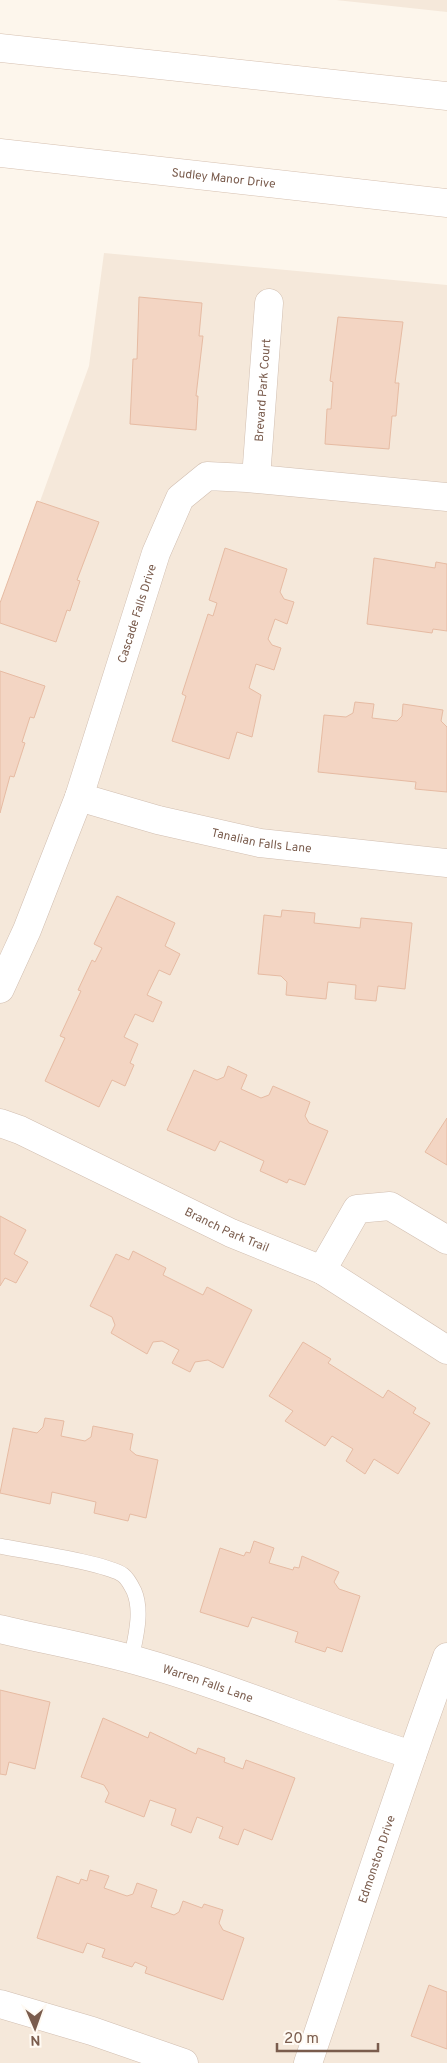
<svg xmlns="http://www.w3.org/2000/svg" width="447" height="2063" viewBox="0 0 447 2063" font-family="Overpass,sans-serif">
	<style>
		.residential { fill: #f5e8da }
		.building { fill: #f3d5c3; stroke: #e6bba3 }
		.lines { fill: none; stroke-linecap: round; stroke-linejoin: round }
		.service-casing { stroke: #d1beb0; stroke-width: 16 }
		.minor-casing { stroke: #d1beb0; stroke-width: 29 }
		.tertiary-casing { stroke: #d1beb0; stroke-width: 29 }
		.secondary-casing { stroke: #d6c0b0; stroke-width: 29 }
		.service { stroke: #fff; stroke-width: 15 }
		.minor { stroke: #fff; stroke-width: 28 }
		.tertiary { stroke: #fff; stroke-width: 28 }
		.secondary { stroke: #fff; stroke-width: 28 }
		.labels { text-anchor: middle; stroke-width: 4; stroke-linejoin: round; paint-order: stroke }
		.street-label { font-size: 12px; fill: #7a5c4d; stroke: #fffaf3 }
	</style>
	<rect width="100%" height="100%" fill="#fdf6ec"/>
	<g class="residential">
		<path d="M336 0H447V12Z"/>
		<path d="M104 253 447 285V2063H0V612L89 366Z"/>
	</g>
	<g class="building">
		<path d="M139 297 202 303 199 336H203L196 396H198L196 430 130 424 133 359H137Z"/>
		<path d="M338 317 403 322 395 383H399L396 416H392L389 449 325 444 327 409H331L333 382 330 381Z"/>
		<path d="M37 501 99 522 77 580 80 581 70 611 67 610 56 642 0 623V603Z"/>
		<path d="M225 548 287 569 280 592 284 599 294 602 287 624 275 619 268 639 272 645 281 648 274 670 256 664 249 688 261 695 252 737 237 732 229 759 172 741 186 696 182 694 208 614 213 616 217 603 209 600Z"/>
		<path d="M374 558 435 568 436 562 447 564V631L433 629 432 633 367 624Z"/>
		<path d="M0 671 45 686 34 718 30 717 22 742 25 743 14 777 10 776 0 813Z"/>
		<path d="M355 702 374 704 372 718 397 721 402 716 403 704 443 710 441 721 447 727V792L415 789 416 782 318 772 324 715 346 717 353 713Z"/>
		<path d="M117 896 175 923 165 946 180 954 170 975 159 970 147 995 162 1002 153 1022 135 1014 124 1037 138 1044 130 1063 134 1065 125 1086 112 1080 99 1107 45 1081 65 1038 60 1036 81 991 78 990 92 960 95 962 102 948 94 944Z"/>
		<path d="M282 910 315 913 314 923 360 928 361 918 412 923 405 989 378 986 376 1001 355 999 356 985 328 982 326 999 286 995 287 982 281 976 258 974 264 915 281 917Z"/>
		<path d="M228 1066 247 1075 241 1089 261 1098 269 1095 273 1086 310 1102 305 1116 309 1123 328 1131 305 1185 289 1179 287 1183 260 1171 264 1161 220 1141 215 1151 167 1130 194 1070 217 1080 224 1077Z"/>
		<path d="M447 1118V1165L425 1152Z"/>
		<path d="M0 1216 26 1230 14 1254 28 1262 16 1283 5 1278 0 1286Z"/>
		<path d="M133 1251 166 1268 163 1275 203 1295 207 1287 252 1310 223 1368 208 1360 195 1362 190 1372 172 1363 179 1350 162 1341 153 1342 147 1354 111 1333 115 1325 112 1317 90 1306 116 1254 129 1260Z"/>
		<path d="M303 1342 331 1359 328 1363 383 1398 388 1390 416 1408 413 1413 430 1423 398 1474 374 1459 365 1474 346 1461 353 1449 332 1436 325 1446 285 1421 293 1411 269 1396Z"/>
		<path d="M45 1418 64 1421 61 1436 85 1441 91 1437 93 1426 133 1434 130 1450 136 1455 158 1460 146 1518 130 1514 128 1521 94 1513 96 1502 52 1492 50 1504 0 1493 13 1428 37 1433 43 1427Z"/>
		<path d="M254 1541 274 1548 269 1563 293 1570 294 1567 299 1568 302 1556 339 1572 334 1582 339 1589 360 1596 342 1652 327 1647 325 1652 295 1642 298 1632 252 1617 248 1627 200 1612 220 1548 244 1556 246 1552 250 1553Z"/>
		<path d="M0 1690 50 1702 35 1769 9 1762 6 1775 0 1774Z"/>
		<path d="M103 1718 148 1738 150 1732 196 1754 198 1748 225 1758 224 1762 243 1769 246 1760 295 1778 272 1840 244 1829 238 1845 219 1838 223 1827 197 1817 191 1833 171 1825 176 1809 150 1800 144 1817 105 1802 109 1793 104 1785 81 1777Z"/>
		<path d="M90 1870 109 1876 104 1888 127 1896 133 1894 137 1883 157 1890 151 1907 174 1915 179 1912 183 1901 202 1908 204 1904 223 1910 219 1923 223 1930 244 1938 223 2000 145 1973 147 1967 135 1962 132 1967 102 1957 105 1949 87 1943 83 1953 37 1938 57 1876 79 1884 81 1879 87 1881Z"/>
		<path d="M429 1985 447 1992V2049L411 2036Z"/>
	</g>
	<g class="lines">
		<defs>
			<path id="service" d="M0 1546C24 1551 107 1563 123 1575 127 1578 132 1587 134 1591 143 1612 135 1639 131 1660"/>
			<g id="minor">
				<path id="s1" d="M256 478 269 303"/>
				<path id="s2" d="M79 797 158 820 260 843 447 863"/>
				<path id="s3" d="M0 989 27 930 79 797 156 553 180 498 207 476 247 478 447 497"/>
				<path id="s4" d="M0 1123 20 1130 231 1233 322 1270 447 1350"/>
				<path d="M322 1270 357 1209 390 1206 447 1240"/>
				<path id="s5" d="M0 1629C46 1640 92 1648 138 1661 231 1687 319 1726 412 1755"/>
				<path d="M0 2004 92 2031 184 2063"/>
			</g>
			<g id="tertiary">
				<path id="s6" d="M308 2063C354 1928 398 1791 447 1657"/>
			</g>
			<g id="secondary">
				<path d="M0 48 447 96"/>
				<path id="s7" d="M0 153 447 203"/>
			</g>
		</defs>
		<use href="#service" class="service-casing"/>
		<use href="#minor" class="minor-casing"/>
		<use href="#tertiary" class="tertiary-casing"/>
		<use href="#secondary" class="secondary-casing"/>
		<use href="#service" class="service"/>
		<use href="#minor" class="minor"/>
		<use href="#tertiary" class="tertiary"/>
		<use href="#secondary" class="secondary"/>
	</g>
	<g class="labels">
		<g class="street-label">
			<text dy="4" stroke="none"><textPath href="#s7" startOffset="225">Sudley Manor Drive</textPath></text>
			<text dy="4" stroke="none"><textPath href="#s1" startOffset="88">Brevard Park Court</textPath></text>
			<text dy="4" stroke="none"><textPath href="#s3" startOffset="400">Cascade Falls Drive</textPath></text>
			<text dy="4" stroke="none"><textPath href="#s2" startOffset="188">Tanalian Falls Lane</textPath></text>
			<text dy="4" stroke="none"><textPath href="#s4" startOffset="251">Branch Park Trail</textPath></text>
			<text dy="4" stroke="none"><textPath href="#s5" startOffset="215">Warren Falls Lane</textPath></text>
			<text dy="4" stroke="none"><textPath href="#s6" startOffset="215">Edmonston Drive</textPath></text>
		</g>
	</g>
	<g transform="translate(35 2028) rotate(178)" stroke="#fffaf3" stroke-width="4" paint-order="stroke">
	<path d="M0-4L9 19L0 12L-9 19Z" fill="#7a5c4d"/>
	<text y="-8" font-size="14" font-weight="bold" text-anchor="middle" fill="#7a5c4d">N</text>
	</g>
	<path d="M277 2043v8h101v-8" fill="none" stroke="#7a5c4d" stroke-width="2.5"/>
	<text x="284" y="2043" font-size="15" fill="#7a5c4d" stroke="#fffaf3" stroke-width="4" paint-order="stroke">20 m</text>
</svg>
